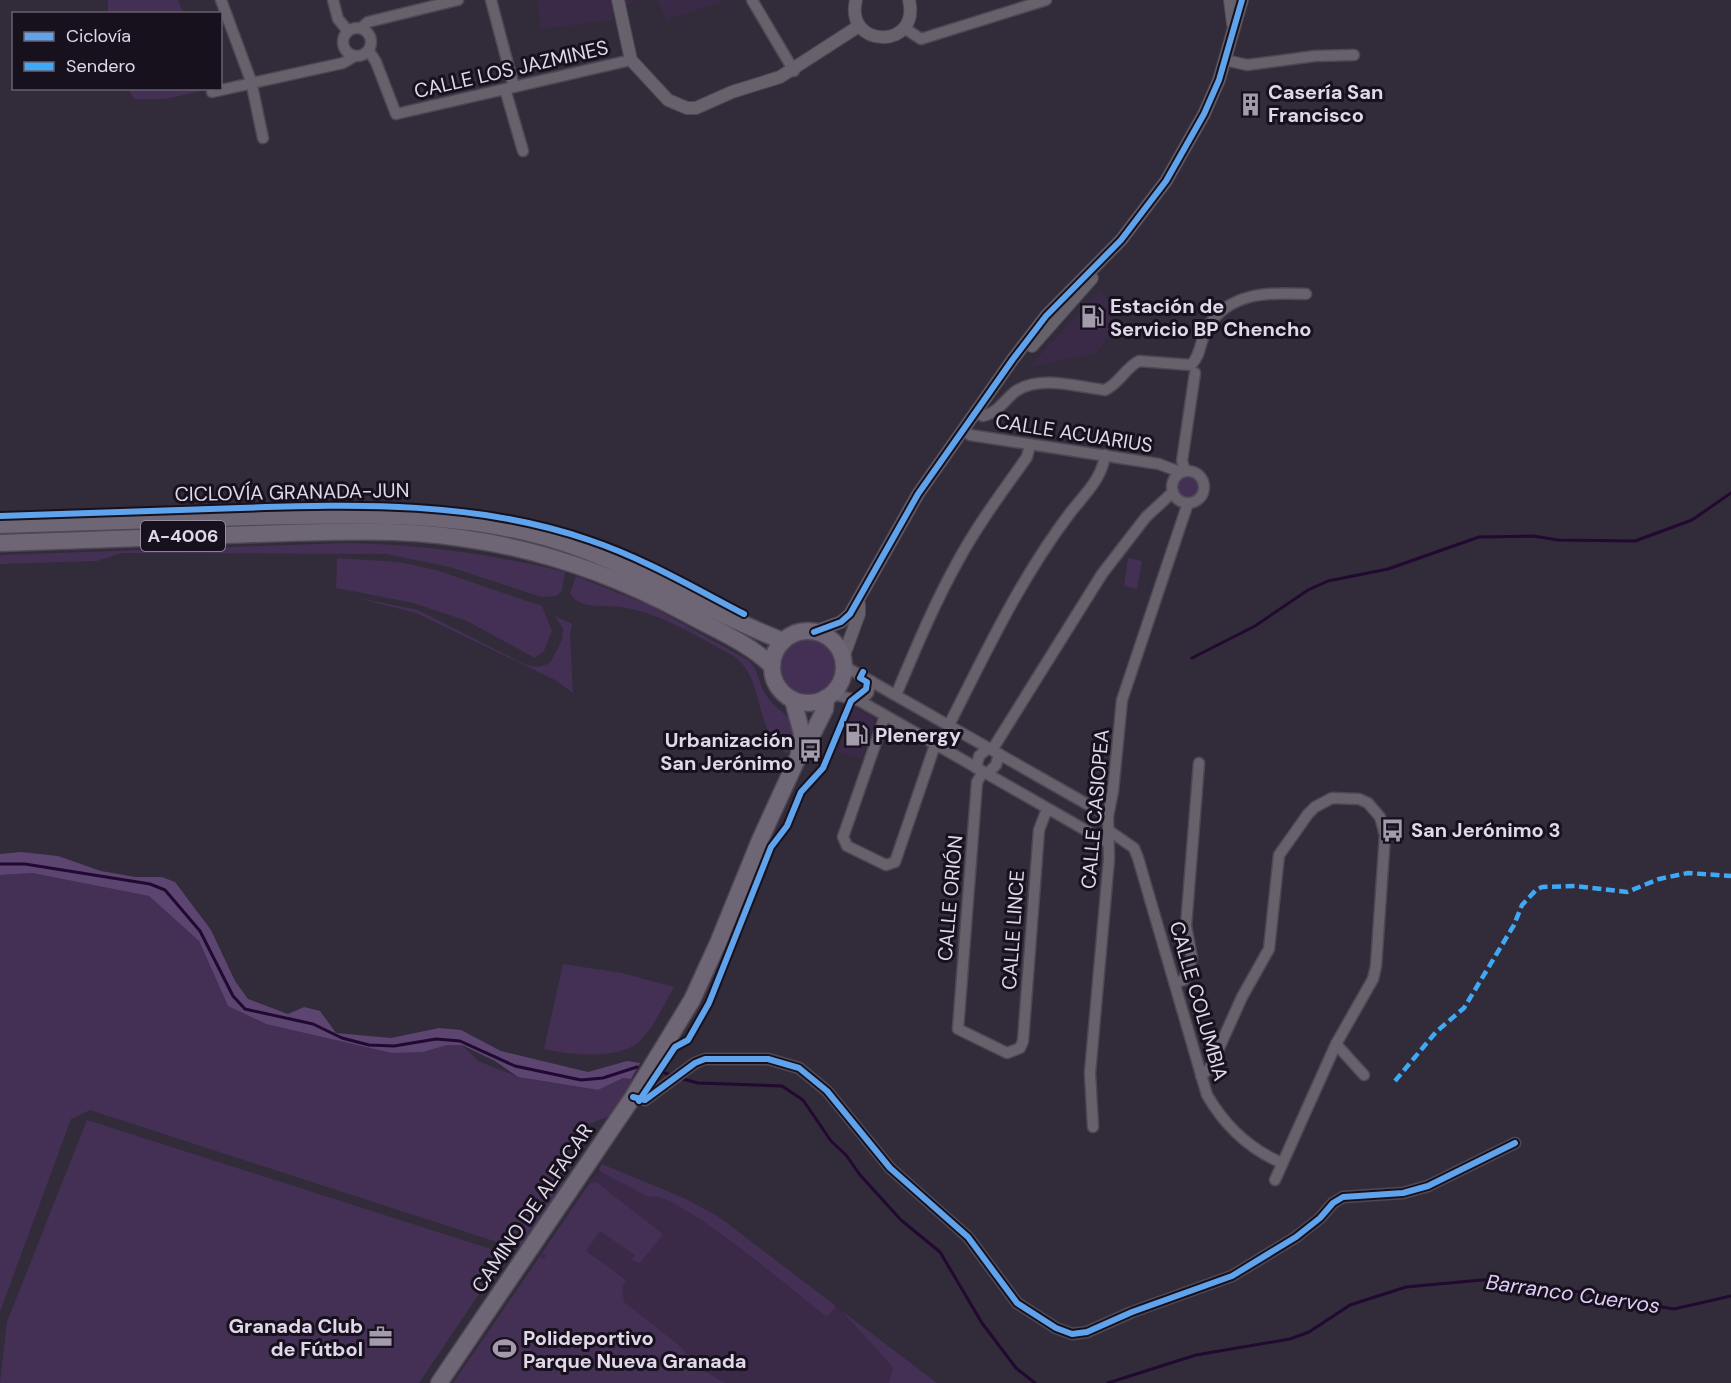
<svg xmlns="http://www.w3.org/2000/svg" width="1731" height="1383" viewBox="0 0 1731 1383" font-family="'DM Sans',sans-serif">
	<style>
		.built { fill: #3a2a48 }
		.green { fill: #433054 }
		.forest { fill: #5c4571 }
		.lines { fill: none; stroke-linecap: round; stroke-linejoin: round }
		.stream { stroke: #220932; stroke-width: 3 }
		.minor-casing { stroke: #4e4754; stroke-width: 13 }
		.tertiary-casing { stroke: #4e4754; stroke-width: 14 }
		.primary-casing { stroke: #4e4754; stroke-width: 19 }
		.minor { stroke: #67616c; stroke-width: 10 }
		.tertiary { stroke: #67616c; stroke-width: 12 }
		.primary { stroke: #6e6675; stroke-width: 16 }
		.quiet { stroke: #3fa9f5; stroke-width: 4.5; stroke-dasharray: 9 4.5; stroke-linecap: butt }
		.cycleway-casing { stroke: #17111d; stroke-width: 10 }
		.cycleway { stroke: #60a3ed; stroke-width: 6 }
		.labels { text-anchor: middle; stroke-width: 6; stroke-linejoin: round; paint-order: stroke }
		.shield { fill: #17111d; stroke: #a49cab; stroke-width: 1.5 }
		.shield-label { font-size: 18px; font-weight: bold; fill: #e0d7e8 }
		.street-label { font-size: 20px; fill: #e0d7e8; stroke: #17111d }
		.poi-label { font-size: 20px; font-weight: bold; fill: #e0d7e8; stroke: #17111d; text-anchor: start }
		.water-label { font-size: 21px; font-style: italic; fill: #e3cbf9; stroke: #17111d }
	</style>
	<rect width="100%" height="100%" fill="#322b39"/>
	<g class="built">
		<path d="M537 0H636L612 14 613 20 541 29Z"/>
		<path d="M657 0H725L667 20Z"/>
		<path d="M1099 291 1110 301 1111 334 1096 353 1029 367Z"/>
		<path d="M854 708 872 716 875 722 861 759 838 752Z"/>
		<path d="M602 1164 686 1199 719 1217 937 1383H569L494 1323 594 1176 599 1174Z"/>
	</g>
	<g class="green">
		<path d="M108 0H178L183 13H108Z"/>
		<path d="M128 89H211L165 99H134Z"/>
		<circle cx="1188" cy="486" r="11"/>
		<path d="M344 543C420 544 492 554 565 572L562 590 557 596 541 597 450 567 386 554 122 553 97 561 0 564V555Z"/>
		<path d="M337 558 399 562 436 570 542 606 552 631 544 651 535 658 467 621 413 603 336 588Z"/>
		<path d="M1128 558 1142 561 1137 589 1124 586Z"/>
		<path d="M576 576 649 605 748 660C758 669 758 679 763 690 777 717 807 715 787 754 751 730 768 676 730 654 697 636 658 612 621 607 605 605 579 610 570 593Z"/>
		<path d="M349 596 418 610 526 665 539 667 550 663 562 640 563 629 555 616 572 624 570 634 573 693 555 680 416 613Z"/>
		<circle cx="808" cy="667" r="27"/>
		<path d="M32 873 149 896 199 941 228 1006 266 1024 423 1052 447 1045H462L478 1061 518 1077 597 1090 623 1078 636 1080 609 1116 584 1126 569 1150 563 1178 565 1186 524 1246 512 1247 90 1110 71 1119 0 1312V875Z"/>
		<path d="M563 964 622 973 674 987C663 1005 654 1028 639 1042 618 1060 569 1055 544 1049Z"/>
		<path d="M87 1120 494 1250 506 1254 419 1383H0L7 1322Z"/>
		<path d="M602 1164 686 1199 719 1217 836 1306 827 1317C802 1298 673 1187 649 1197L601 1172 599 1169Z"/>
		<path d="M596 1182 663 1234 640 1263 632 1260 635 1255 600 1231 586 1251 626 1280 622 1287 624 1302 681 1347 697 1367 725 1383H453L540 1256 544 1259 546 1255 542 1253 589 1184Z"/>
		<path d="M842 1311 937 1383H889L893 1367Z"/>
	</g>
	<path class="forest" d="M21 852 58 856 101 871 135 877H162L175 882 211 930 235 981 248 999 288 1014 304 1007 320 1011 336 1033 391 1038 439 1028 461 1030 501 1051 588 1072 627 1061 640 1063 631 1079 623 1078 598 1090 518 1077 495 1061 462 1045H447L423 1052 392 1053 266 1024 228 1006 199 941 149 896 32 873 0 875V854Z"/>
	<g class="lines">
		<g class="stream">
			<path d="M1192 658 1255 626 1308 590 1328 581 1388 569 1479 537 1533 536 1558 540 1635 541 1692 520 1731 493"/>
			<path d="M0 864H25L150 884 165 890 200 931 233 996 245 1009 313 1024 342 1038 369 1045 394 1046 436 1039 460 1041 515 1066 581 1080 603 1078 637 1067"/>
			<path d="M665 1073 673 1076"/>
			<path d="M679 1078 698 1083 782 1086 803 1100 831 1141 846 1155 860 1175 901 1220 940 1252 982 1323 1016 1368 1035 1383"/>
			<path d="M1108 1383 1196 1355 1290 1339 1309 1332 1350 1305 1406 1287 1492 1279 1524 1286 1599 1294 1607 1298 1674 1309 1731 1296"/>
		</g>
		<defs>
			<g id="minor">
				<path d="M221 0 251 81 263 138"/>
				<path d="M333 0 338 19 348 31"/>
				<path d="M491 0 514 87"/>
				<path d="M752 0 794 71"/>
				<path d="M361 28 368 22 458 0"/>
				<path d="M904 28 921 39 1046 0"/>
				<circle cx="357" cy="42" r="14"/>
				<path d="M369 51 376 62 396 114 631 60"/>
				<path d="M1225 60 1247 65 1315 56 1354 55"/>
				<path d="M505 89 523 151"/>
				<path d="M212 92 343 63 355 56"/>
				<path d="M976 412 983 416C998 413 1004 400 1016 391 1040 375 1078 387 1105 390 1119 384 1125 368 1139 361L1191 365C1201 355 1200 342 1206 330 1227 292 1268 292 1306 294"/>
				<path d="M963 430 970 435 1159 464 1180 472"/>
				<path d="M1185 470 1182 461 1195 373"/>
				<circle cx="1188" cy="487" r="16"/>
				<path d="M844 666 1108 816"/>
				<path d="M832 694 860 701 1108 843"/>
				<path d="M896 695C915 650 934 604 958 561 978 524 1003 491 1027 457L1030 445"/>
				<path d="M860 701 868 693 871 681"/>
				<path d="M885 716 843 837 847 846 886 865 895 862 935 745"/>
				<path d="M949 725C986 652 1020 579 1070 513 1084 495 1102 479 1105 455"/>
				<path d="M992 750 1102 574 1146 517 1173 492"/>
				<path d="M976 768 979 756 988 748"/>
				<path d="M983 772 977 782 958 1029 1007 1053 1020 1048 1023 1041 1039 830 1047 809"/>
				<path d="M987 774 996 765 999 754"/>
				<path d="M1108 830 1134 848 1138 858 1207 1095C1225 1126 1249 1149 1282 1163"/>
				<path d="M1175 983 1184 980 1192 958 1186 926 1199 763"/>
				<path d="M1336 1044 1364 1075"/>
				<path d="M1201 1076 1210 1068 1242 997 1269 949 1279 855 1308 814 1315 807 1332 798 1359 799 1368 803 1380 817 1385 835 1376 966 1373 979 1336 1044 1275 1180"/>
				<path d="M633 1097 645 1100 695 1063 705 1059H768L799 1068 827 1091 890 1168 968 1237 1017 1303 1056 1328 1072 1334 1087 1332 1132 1312 1232 1276 1296 1237 1320 1218 1333 1203 1343 1197 1403 1193 1428 1186 1515 1143"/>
				<path d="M1093 1127 1090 1073 1109 859 1108 816 1113 791 1122 700 1188 503"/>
			</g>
			<g id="tertiary">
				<path d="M618 0 631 60 668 100 687 108H696L732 92 780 77 859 26"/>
				<path d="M856 0C844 49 921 50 909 0"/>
				<path d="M1230 0 1233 24"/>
				<path d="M1032 346 1092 278"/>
				<path d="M814 632 841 622 850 614 918 494 1013 359 1046 316 1121 240 1166 181 1204 114 1219 80 1242 0"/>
				<path d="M843 658 859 614V604"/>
			</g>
			<g id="primary">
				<path d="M0 525C83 523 166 520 249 517 341 515 435 511 525 532 618 553 695 607 783 641"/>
				<path d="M0 543C84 540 169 537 253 534 322 532 393 528 461 538 541 549 617 576 687 614 716 630 749 643 772 666"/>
				<circle cx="808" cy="667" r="36"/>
				<path d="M793 700 802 734 799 751"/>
				<path d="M439 1383 633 1097 692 1000 718 943 760 840 799 755 804 751 825 709 826 698"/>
			</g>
		</defs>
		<use href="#minor" class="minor-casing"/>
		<use href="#tertiary" class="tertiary-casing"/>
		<use href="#primary" class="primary-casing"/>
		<use href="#minor" class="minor"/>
		<use href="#tertiary" class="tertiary"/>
		<use href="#primary" class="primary"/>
		<path class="quiet" d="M1395 1081 1436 1032 1464 1008 1514 925 1522 905 1536 890 1542 887 1575 886 1627 892 1659 879 1688 873 1731 876"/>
		<defs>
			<g id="cycleway">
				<path d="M0 516C80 513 160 511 240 508 358 504 476 501 589 540 643 558 694 588 744 614"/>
				<path d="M814 632 841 622 850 614 918 494 1013 359 1046 316 1121 240 1166 181 1204 114 1219 80 1242 0"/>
				<path d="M633 1097 645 1100 695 1063 705 1059H768L799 1068 827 1091 890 1168 968 1237 1017 1303 1056 1328 1072 1334 1087 1332 1132 1312 1232 1276 1296 1237 1320 1218 1333 1203 1343 1197 1403 1193 1428 1186 1515 1143"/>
				<path d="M639 1101 675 1047 688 1040 709 1003 771 847 787 826 801 792 823 768 851 701 866 689 867 682 860 678 863 672"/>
			</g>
		</defs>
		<use href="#cycleway" class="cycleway-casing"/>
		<use href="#cycleway" class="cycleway"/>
	</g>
	<defs>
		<symbol id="building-bare" viewBox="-9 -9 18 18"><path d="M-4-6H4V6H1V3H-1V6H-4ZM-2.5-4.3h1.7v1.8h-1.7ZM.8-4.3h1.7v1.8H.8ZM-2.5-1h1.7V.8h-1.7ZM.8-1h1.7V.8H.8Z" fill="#a39bab" stroke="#17111d" stroke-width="2.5" paint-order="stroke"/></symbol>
		<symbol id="fuel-bare" viewBox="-9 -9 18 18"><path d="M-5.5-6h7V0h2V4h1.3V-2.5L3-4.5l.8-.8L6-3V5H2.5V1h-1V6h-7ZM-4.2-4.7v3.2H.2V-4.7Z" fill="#a39bab" stroke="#17111d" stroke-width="2.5" paint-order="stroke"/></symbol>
		<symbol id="bus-bare" viewBox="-9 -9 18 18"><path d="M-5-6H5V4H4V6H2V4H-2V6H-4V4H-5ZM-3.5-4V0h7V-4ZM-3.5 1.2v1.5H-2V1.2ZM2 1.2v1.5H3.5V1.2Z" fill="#a39bab" stroke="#17111d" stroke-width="2.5" paint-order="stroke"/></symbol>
		<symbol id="office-bare" viewBox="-9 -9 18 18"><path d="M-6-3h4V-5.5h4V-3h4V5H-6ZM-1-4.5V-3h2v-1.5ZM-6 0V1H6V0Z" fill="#a39bab" stroke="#17111d" stroke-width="2.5" paint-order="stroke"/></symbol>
		<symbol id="stadium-bare" viewBox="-9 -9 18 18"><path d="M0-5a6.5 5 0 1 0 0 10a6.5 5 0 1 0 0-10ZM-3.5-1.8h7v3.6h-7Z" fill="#a39bab" stroke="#17111d" stroke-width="2.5" paint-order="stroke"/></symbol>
	</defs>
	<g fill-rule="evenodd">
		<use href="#building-bare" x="1234" y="88" width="33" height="33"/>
		<use href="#fuel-bare" x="1076" y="300" width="33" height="33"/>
		<use href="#fuel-bare" x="840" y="718" width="33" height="33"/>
		<use href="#bus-bare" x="794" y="734" width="33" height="33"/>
		<use href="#bus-bare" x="1376" y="814" width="33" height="33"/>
		<use href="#office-bare" x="364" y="1320" width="33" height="33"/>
		<use href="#stadium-bare" x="488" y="1332" width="33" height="33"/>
	</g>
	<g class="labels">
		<rect class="shield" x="141" y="521" width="84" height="30" rx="4.5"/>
		<g class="shield-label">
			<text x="183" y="542">A-4006</text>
		</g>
		<g class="street-label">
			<text transform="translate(511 69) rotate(-13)" y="7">CALLE LOS JAZMINES</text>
			<text transform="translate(1074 433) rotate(9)" y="7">CALLE ACUARIUS</text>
			<text transform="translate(292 492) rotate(-1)" y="7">CICLOVÍA GRANADA-JUN</text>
			<text transform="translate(1095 809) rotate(-85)" y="7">CALLE CASIOPEA</text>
			<text transform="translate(950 898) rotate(-85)" y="7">CALLE ORIÓN</text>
			<text transform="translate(1013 930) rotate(-86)" y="7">CALLE LINCE</text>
			<text transform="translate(1199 1001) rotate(74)" y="7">CALLE COLUMBIA</text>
			<text transform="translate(532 1208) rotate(-56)" y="7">CAMINO DE ALFACAR</text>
		</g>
		<g class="poi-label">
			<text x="1268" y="99">Casería San<tspan x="1268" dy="23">Francisco</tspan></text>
			<text x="1110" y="313">Estación de<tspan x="1110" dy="23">Servicio BP Chencho</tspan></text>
			<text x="875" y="742">Plenergy</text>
			<text x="793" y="747" text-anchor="end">Urbanización<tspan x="793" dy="23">San Jerónimo</tspan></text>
			<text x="1411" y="837">San Jerónimo 3</text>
			<text x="363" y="1333" text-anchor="end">Granada Club<tspan x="363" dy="23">de Fútbol</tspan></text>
			<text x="523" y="1345">Polideportivo<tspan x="523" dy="23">Parque Nueva Granada</tspan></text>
		</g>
		<g class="water-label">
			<text transform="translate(1573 1294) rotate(8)" y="7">Barranco Cuervos</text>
		</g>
	</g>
	<rect x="12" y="12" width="210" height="78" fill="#17111d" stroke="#67606e" stroke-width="1.5"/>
	<rect x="24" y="32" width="30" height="9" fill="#60a3ed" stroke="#67606e" stroke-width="1.5"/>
	<text x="66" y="42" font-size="18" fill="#e0d7e8">Ciclovía</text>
	<rect x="24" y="62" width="30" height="9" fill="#3fa9f5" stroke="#67606e" stroke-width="1.5"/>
	<text x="66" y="72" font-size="18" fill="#e0d7e8">Sendero</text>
</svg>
